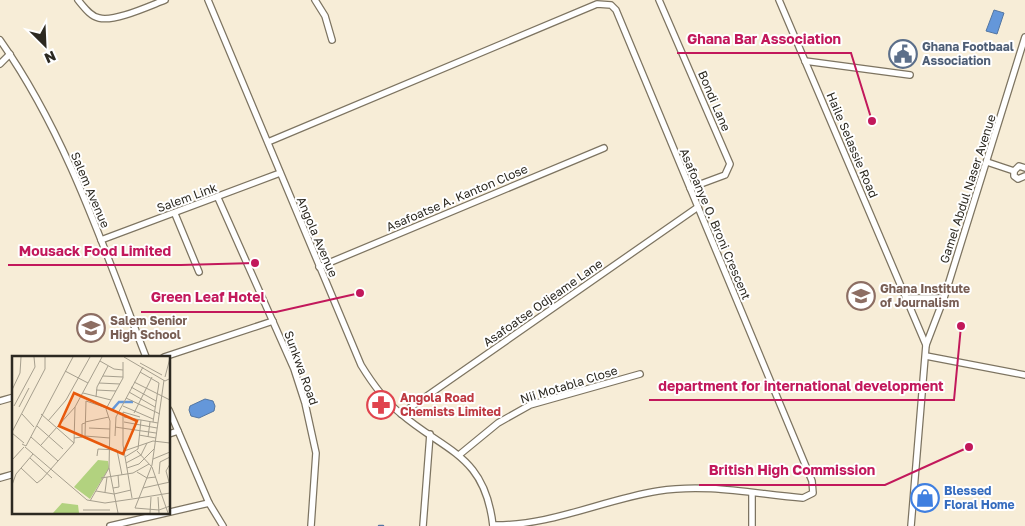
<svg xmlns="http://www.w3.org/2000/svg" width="1025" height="526" viewBox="0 0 1025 526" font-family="'Golos Text',sans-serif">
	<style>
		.water { fill: #6497da; stroke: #5376a2 }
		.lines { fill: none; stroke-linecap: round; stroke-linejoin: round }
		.stream { stroke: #5376a2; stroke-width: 2.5 }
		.street-casing { stroke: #7d7461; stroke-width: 8 }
		.street { stroke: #fff; stroke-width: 5.5 }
		.labels { text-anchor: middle; stroke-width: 4; stroke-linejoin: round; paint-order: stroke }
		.service-label { font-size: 12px; font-weight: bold; fill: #4e5e75; stroke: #fff; text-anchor: start }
		.street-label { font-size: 12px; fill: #2c2921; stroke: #fff }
		.education-label { font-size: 12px; font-weight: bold; fill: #785e54; stroke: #fff; text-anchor: start }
		.health-label { font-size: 12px; font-weight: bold; fill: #be3a42; stroke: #fff; text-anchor: start }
		.shop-label { font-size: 12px; font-weight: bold; fill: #366cbe; stroke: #fff; text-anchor: start }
		.inset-river { fill: none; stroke: #6497da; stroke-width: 2.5 }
		.inset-road { fill: none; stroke: #a69f8e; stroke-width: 1 }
		.view { fill: #e8590c; fill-opacity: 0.15; stroke: #e8590c; stroke-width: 2.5 }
		.inset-edge { fill: none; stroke: #2c2921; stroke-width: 2.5 }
		.leader { fill: none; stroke: #c2185b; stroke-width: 2 }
		.callout-dot { fill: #c2185b; stroke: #fff; stroke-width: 2 }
		.callout-label { font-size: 14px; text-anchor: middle; font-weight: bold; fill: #c2185b; stroke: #fff; stroke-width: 4; stroke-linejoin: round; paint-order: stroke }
	</style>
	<rect width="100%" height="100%" fill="#f7edd7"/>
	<g class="water">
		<path d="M994 10 1004 13 997 34 986 31Z"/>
		<path d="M205 399 213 401 215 406 214 411 199 418 191 416 189 410 190 406Z"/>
	</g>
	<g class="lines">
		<path class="stream" d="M379 526H383"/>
		<defs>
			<g id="street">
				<path d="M78 0C84 7 90 16 99 18 115 22 149 6 165 0"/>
				<path d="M208 0 361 365C372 383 384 400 400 413 445 452 485 454 493 526"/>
				<path d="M315 0 325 16 332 40"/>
				<path d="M659 0 730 164 725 175 690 188"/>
				<path d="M779 0 926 345"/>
				<path d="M0 40C67 135 104 249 146 357"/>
				<path d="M805 61 910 75"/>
				<path d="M0 64 10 54"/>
				<path d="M268 142 597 4 611 5 616 10 812 481 813 493 803 498C755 494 706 483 658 491 602 500 551 526 493 525"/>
				<path d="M987 162 1014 171V176L1018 179 1025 176"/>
				<path d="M1014 171 1019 166 1025 168"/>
				<path d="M218 198 294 369 305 403 316 453 311 526"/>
				<path d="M175 214 199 272"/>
				<path d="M101 240 280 173"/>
				<path d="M319 267 604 148"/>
				<path d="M906 298H944"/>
				<path d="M926 356 1025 375"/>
				<path d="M164 357 273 321"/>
				<path d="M0 401 14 397"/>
				<path d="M169 410 209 503 223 526"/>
				<path d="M401 414 698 207"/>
				<path d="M169 434 178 431"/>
				<path d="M459 455 498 423 530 405 640 374"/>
				<path d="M0 478 14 474"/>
				<path d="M110 526 209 503"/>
				<path d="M423 526 430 434"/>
				<path d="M752 526V493"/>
				<path d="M911 526 926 345 944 298 1025 37"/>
			</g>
		</defs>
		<use href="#street" class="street-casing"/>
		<use href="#street" class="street"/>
	</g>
	<defs>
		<symbol id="civic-ring" viewBox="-11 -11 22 22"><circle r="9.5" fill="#fff" stroke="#5c6f8a" stroke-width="1.5"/><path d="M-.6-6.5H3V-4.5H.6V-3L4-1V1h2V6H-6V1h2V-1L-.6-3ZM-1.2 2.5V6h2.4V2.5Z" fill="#5c6f8a"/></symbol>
		<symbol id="school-ring" viewBox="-11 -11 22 22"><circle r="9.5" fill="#fff" stroke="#8d6e63" stroke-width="1.5"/><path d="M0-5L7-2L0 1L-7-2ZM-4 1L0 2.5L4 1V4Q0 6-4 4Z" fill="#8d6e63"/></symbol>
		<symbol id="pharmacy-ring" viewBox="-11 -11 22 22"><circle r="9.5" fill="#fff" stroke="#e0444e" stroke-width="1.5"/><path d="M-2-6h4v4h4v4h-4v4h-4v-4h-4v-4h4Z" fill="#e0444e"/></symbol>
		<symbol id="shop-ring" viewBox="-11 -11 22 22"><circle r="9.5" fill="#fff" stroke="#3f7fe0" stroke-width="1.5"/><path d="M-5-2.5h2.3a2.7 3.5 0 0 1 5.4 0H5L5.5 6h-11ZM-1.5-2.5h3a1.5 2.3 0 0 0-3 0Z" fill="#3f7fe0"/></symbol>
	</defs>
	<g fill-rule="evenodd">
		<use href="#civic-ring" x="887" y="38" width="32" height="32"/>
		<use href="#school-ring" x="845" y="280" width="32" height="32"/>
		<use href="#school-ring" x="75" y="312" width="32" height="32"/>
		<use href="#pharmacy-ring" x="365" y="389" width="32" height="32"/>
		<use href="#shop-ring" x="909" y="482" width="32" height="32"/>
	</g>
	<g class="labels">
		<g class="service-label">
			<text x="922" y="51">Ghana Footbaal<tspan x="922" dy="14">Association</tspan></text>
		</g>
		<g class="street-label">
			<text transform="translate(714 101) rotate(67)" y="4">Bondi Lane</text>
			<text transform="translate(852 145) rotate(67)" y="4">Haile Selassie Road</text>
			<text transform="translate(968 189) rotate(-72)" y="4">Gamel Abdul Naser Avenue</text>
			<text transform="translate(90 190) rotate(67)" y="4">Salem Avenue</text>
			<text transform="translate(187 198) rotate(-20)" y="4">Salem Link</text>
			<text transform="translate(457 198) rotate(-23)" y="4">Asafoatse A. Kanton Close</text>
			<text transform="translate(715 224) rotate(67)" y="4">Asafoanye O. Broni Crescent</text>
			<text transform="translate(317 237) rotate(67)" y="4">Angola Avenue</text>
			<text transform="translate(543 303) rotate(-35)" y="4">Asafoatse Odjeame Lane</text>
			<text transform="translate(301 368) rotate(70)" y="4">Sunkwa Road</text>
			<text transform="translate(569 385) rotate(-17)" y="4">Nii Motabla Close</text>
		</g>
		<g class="education-label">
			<text x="880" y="293">Ghana Institute<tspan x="880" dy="14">of Journalism</tspan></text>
			<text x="110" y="325">Salem Senior<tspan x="110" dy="14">High School</tspan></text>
		</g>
		<g class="health-label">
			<text x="400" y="402">Angola Road<tspan x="400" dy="14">Chemists Limited</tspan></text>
		</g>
		<g class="shop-label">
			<text x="944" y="495">Blessed<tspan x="944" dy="14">Floral Home</tspan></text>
		</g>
	</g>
	<g transform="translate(12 356)">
		<rect width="158" height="158" fill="#f7edd7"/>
		<path d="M86 104 96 105 97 112 78 143 62 131ZM50 147 66 149 67 157H41Z" fill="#b2d27f"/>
		<path class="inset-river" d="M100 54 107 46H121"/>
		<path class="inset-road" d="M112 1 153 25 157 23M88 5 102 13 111 14M128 7 150 19M53 15 76 27M128 16 147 27 141 66M91 20 111 21M153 21 158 2M122 26 158 44M87 27 108 28M119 31 144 45M0 34 8 17 9 1M84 34 104 35M117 36 143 51M71 37 99 44M84 41 85 31 96 10M114 42 148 58M2 50 23 11 22 1M111 50 141 63M7 51 17 32M95 52 74 45 73 80 98 82M111 56V89L120 142M111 56 128 61M122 57 140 21M10 58 22 71M29 58 62 87M112 61 146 67M36 65 54 44 78 1M73 66 97 61M112 66 145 72M25 70 51 93M103 71 144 77M77 72 98 73M158 75V93M0 76 33 13V1M0 77 12 87M127 79 144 82M103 80 104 61 131 11M19 81 46 105M136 81 138 66M62 82 70 81V68L73 67M10 88 14 90 61 1M29 89 63 51 90 1M13 91 75 144 93 147 127 142 140 109 152 24M112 95 141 85 158 87M125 95 140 111 156 157M85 100 86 93 105 94 110 119M113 101 126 93 129 64M18 102 40 122M141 103 158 96M0 104 12 91M114 107 129 99 135 87M9 112 25 127 30 123 62 87 63 51M97 112 106 157M115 112 127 108 142 93M125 116 135 122 144 121M147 118 148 106 158 101M89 122 121 117 137 108M157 126 154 115 158 108M0 129 4 118 21 98M101 132 107 131 106 119M131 132 158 126M84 135 102 138 119 134M93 136 95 121M146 141 147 157M78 145 97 112 98 65 94 53 111 22V6M123 152 127 142 158 137M123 152 147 154 158 150M71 154H98M138 157 139 141"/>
		<path class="view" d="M62 37 125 65 111 98 47 70Z"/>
		<rect width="158" height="158" class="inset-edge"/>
	</g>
	<path class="leader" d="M872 121L851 53H677M255 263L181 265H8M360 293L276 312H141M961 326L954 400H649M969 447L885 485H699"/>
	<g class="callout-dot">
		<circle cx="872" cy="121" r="5"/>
		<circle cx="255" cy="263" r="5"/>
		<circle cx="360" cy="293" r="5"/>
		<circle cx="961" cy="326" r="5"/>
		<circle cx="969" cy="447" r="5"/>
	</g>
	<g class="callout-label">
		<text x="764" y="44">Ghana Bar Association</text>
		<text x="95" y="256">Mousack Food Limited</text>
		<text x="208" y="302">Green Leaf Hotel</text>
		<text x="801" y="391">department for international development</text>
		<text x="792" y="475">British High Commission</text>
	</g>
	<g transform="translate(45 45) rotate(156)" stroke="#ffffff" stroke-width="4" paint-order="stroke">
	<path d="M0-4L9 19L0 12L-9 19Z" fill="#2c2921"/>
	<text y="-8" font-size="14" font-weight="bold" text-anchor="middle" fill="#2c2921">N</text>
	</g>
</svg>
